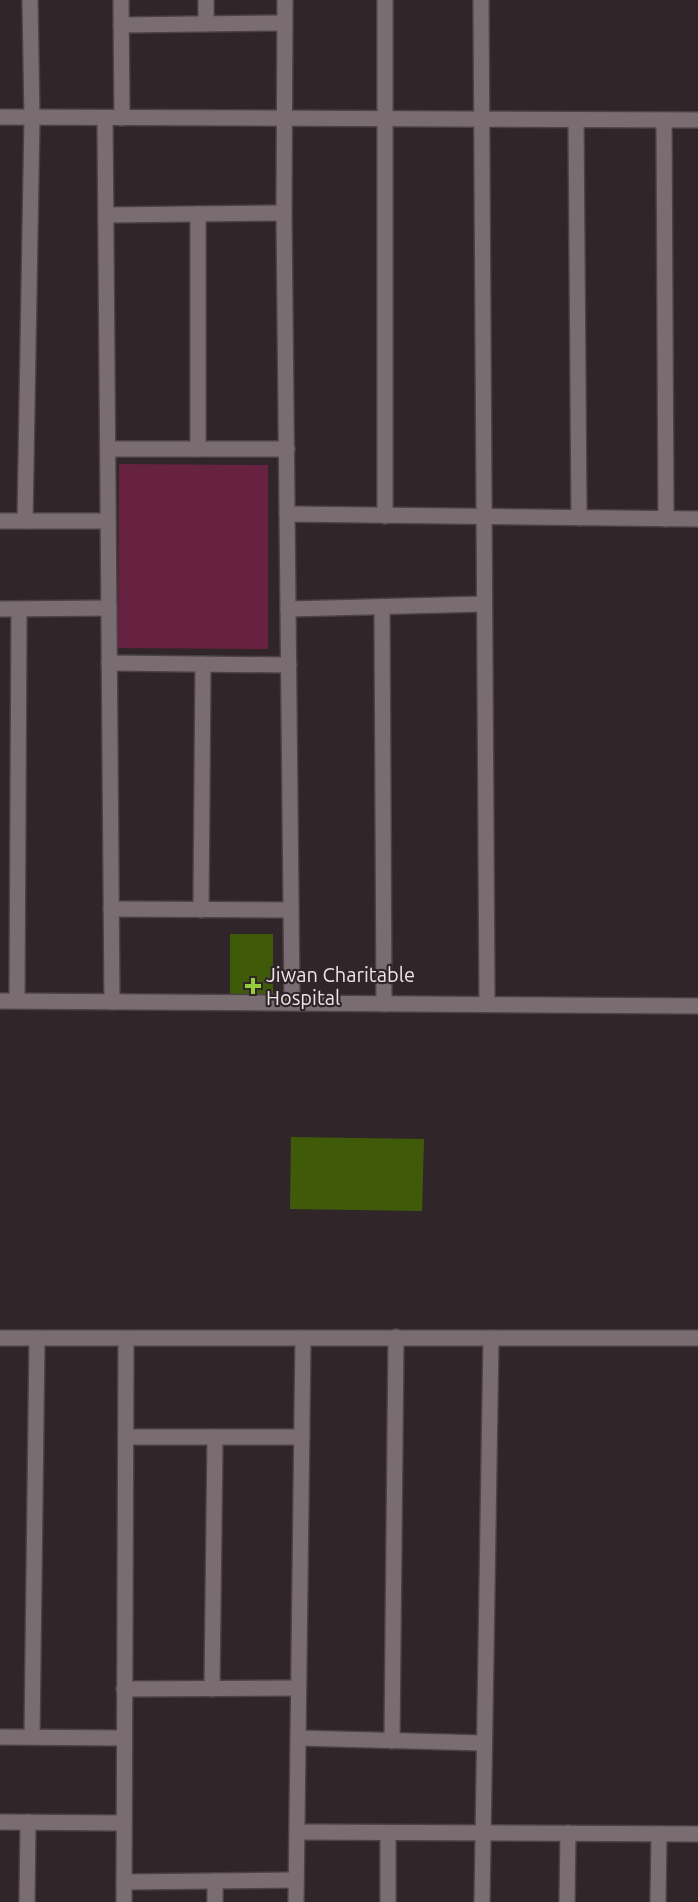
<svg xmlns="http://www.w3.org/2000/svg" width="698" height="1902" viewBox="0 0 698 1902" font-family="Ubuntu,sans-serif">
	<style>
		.green { fill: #672241 }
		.building { fill: #3f5b09 }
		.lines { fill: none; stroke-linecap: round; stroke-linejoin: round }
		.minor-casing { stroke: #4a4245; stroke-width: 18 }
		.minor { stroke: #7a6d71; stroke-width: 15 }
		.poi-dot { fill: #95cc3b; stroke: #302629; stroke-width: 2 }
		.labels { text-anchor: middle; stroke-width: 4.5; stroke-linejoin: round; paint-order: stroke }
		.poi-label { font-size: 20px; fill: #ece5e7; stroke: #302629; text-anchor: start }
	</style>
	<rect width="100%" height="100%" fill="#302629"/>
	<path class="green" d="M119 464 268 465V649L118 648Z"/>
	<g class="building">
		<path d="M230 934H273V997L230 998Z"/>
		<path d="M291 1137 424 1139 422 1211 290 1209Z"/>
	</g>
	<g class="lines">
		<defs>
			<g id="minor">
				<path d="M121 0 122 118"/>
				<path d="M285 0 284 213 292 1003"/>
				<path d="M481 0 487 1004"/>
				<path d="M206 24V0"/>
				<path d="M121 25 284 23"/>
				<path d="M0 117 698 120"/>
				<path d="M105 118 112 1002"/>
				<path d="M576 120 579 518"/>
				<path d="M664 120 666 519"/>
				<path d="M106 215 284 213"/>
				<path d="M108 449H287"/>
				<path d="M198 449V214"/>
				<path d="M287 514 698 519"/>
				<path d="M385 516V0"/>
				<path d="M0 521H108"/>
				<path d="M25 521 32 118 30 0"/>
				<path d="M382 607 384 1004"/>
				<path d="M0 609 109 608"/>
				<path d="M288 609 484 604"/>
				<path d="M109 663 289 665"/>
				<path d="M111 909 291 910"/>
				<path d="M201 910 203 664"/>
				<path d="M0 1001 698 1006"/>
				<path d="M17 1001 19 609"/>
				<path d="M0 1338H698"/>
				<path d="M126 1437H302"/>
				<path d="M124 1689 298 1688"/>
				<path d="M212 1689 215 1437"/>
				<path d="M0 1737 124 1738"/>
				<path d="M32 1737 37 1338"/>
				<path d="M298 1738 484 1743"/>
				<path d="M392 1741 396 1337"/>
				<path d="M0 1822 124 1823"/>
				<path d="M297 1832 698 1834"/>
				<path d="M124 1882 296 1880"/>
				<path d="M27 1902 28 1822"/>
				<path d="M124 1902 126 1339"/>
				<path d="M215 1902V1881"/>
				<path d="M296 1902 303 1338"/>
				<path d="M388 1902V1833"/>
				<path d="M482 1902 491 1338"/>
				<path d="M567 1902 568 1833"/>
				<path d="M658 1902 659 1834"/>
			</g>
		</defs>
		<use href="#minor" class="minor-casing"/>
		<use href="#minor" class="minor"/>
	</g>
	<path class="poi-dot" d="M250 977h6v6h6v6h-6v6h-6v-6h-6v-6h6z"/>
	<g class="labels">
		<g class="poi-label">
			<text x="266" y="982">Jiwan Charitable<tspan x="266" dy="23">Hospital</tspan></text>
		</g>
	</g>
</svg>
